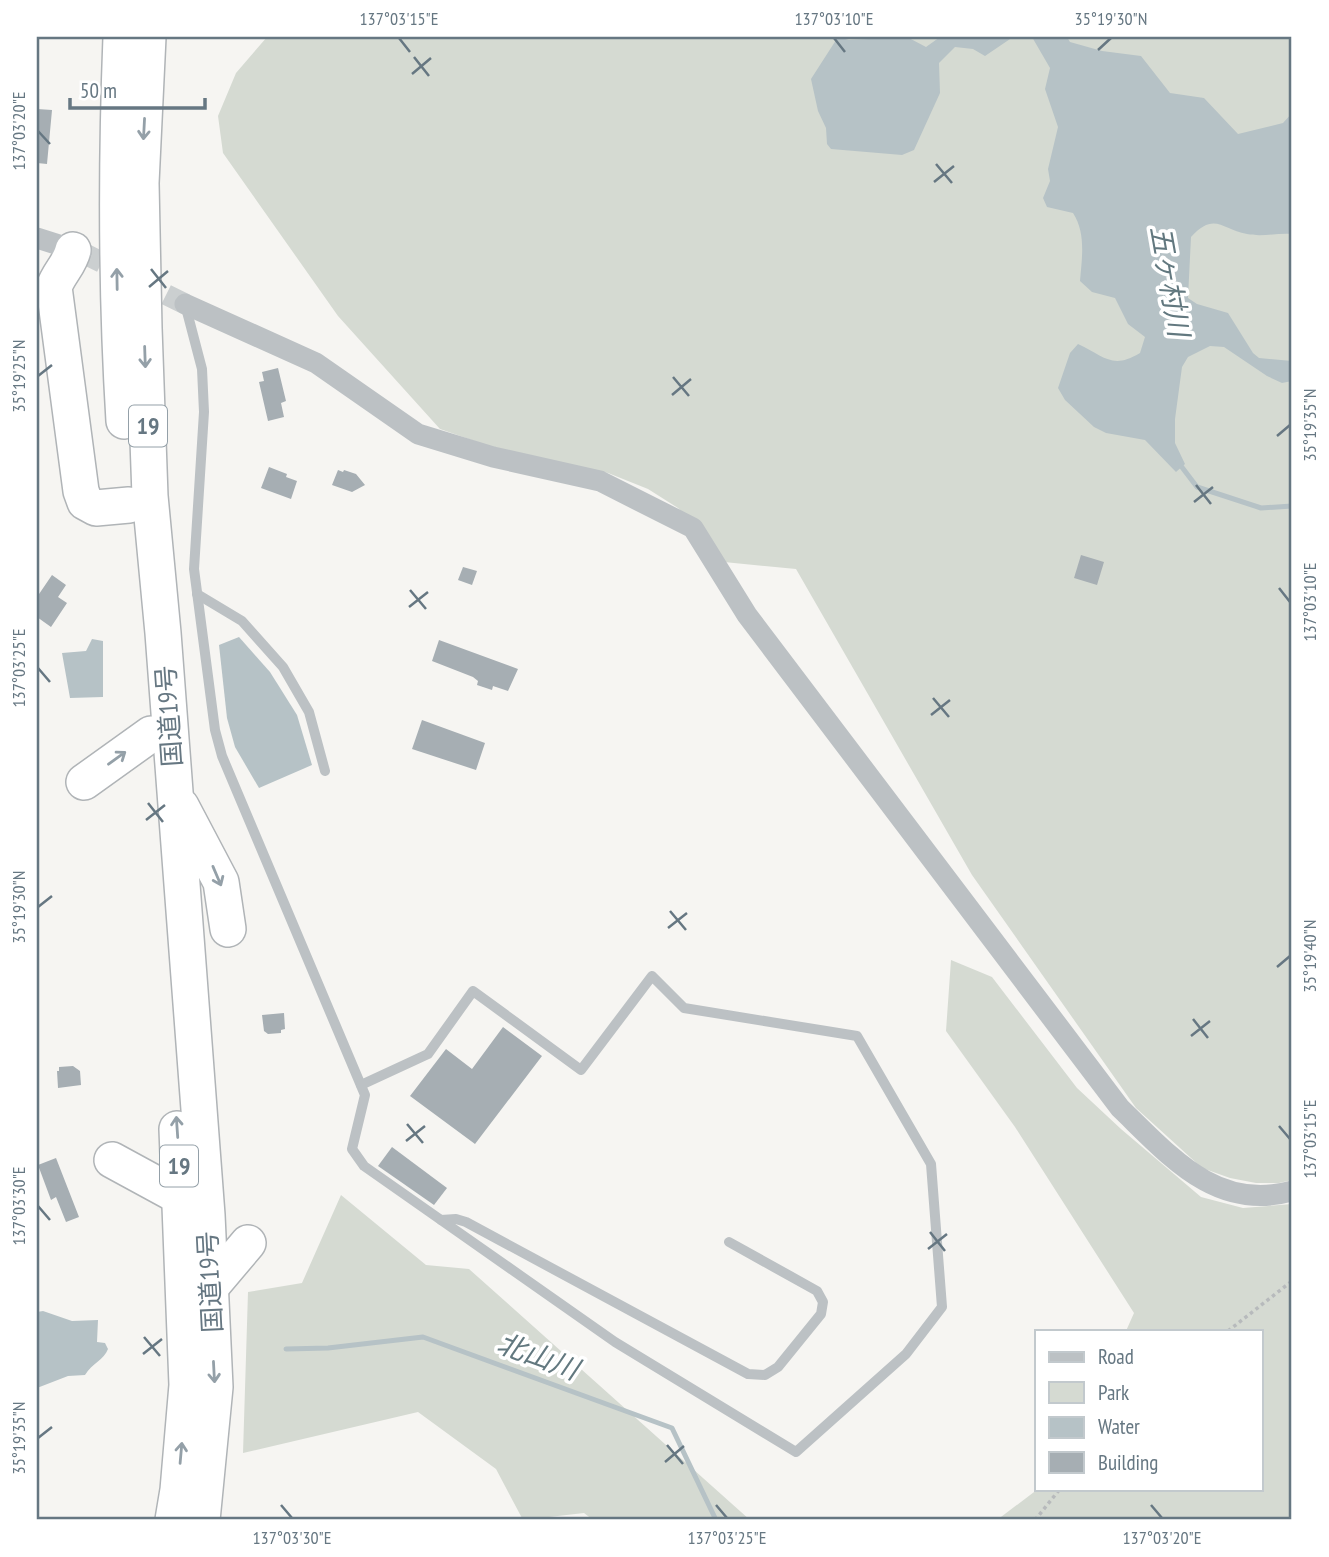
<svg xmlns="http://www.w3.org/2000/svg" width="1329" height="1557" viewBox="0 0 1329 1557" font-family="'PT Sans Narrow','Noto Sans JP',sans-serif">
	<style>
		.green { fill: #d5dad2 }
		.water { fill: #b6c2c6 }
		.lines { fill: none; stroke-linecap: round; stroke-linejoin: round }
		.stream { stroke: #b6c2c6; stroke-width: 5 }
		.building { fill: #a6aeb3 }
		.minor-tunnel { stroke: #cbcfd0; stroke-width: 21; stroke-dasharray: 21 10; stroke-linecap: butt }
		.trunk-casing { stroke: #b0b4b7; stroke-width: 38 }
		.path { stroke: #b7babc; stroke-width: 3.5; stroke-dasharray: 3.5 3.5; stroke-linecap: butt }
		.service { stroke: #bcc1c4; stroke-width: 10 }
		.minor { stroke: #bcc1c4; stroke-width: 21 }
		.trunk { stroke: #fff; stroke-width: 35 }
		.oneway { stroke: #94a0a8 }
		.ticks { fill: none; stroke: #667782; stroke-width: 2.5 }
		.labels { text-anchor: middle; stroke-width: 7; stroke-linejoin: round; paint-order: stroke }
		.shield { fill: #fff; stroke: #94a0a8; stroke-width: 2 }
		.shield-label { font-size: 24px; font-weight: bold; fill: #667782 }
		.street-label { font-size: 26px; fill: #667782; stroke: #fff }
		.water-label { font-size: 28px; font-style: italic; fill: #62787f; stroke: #fff }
		.neatline { fill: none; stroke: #667782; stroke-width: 2.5 }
		.ticks-label { font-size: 18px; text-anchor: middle; fill: #667782 }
	</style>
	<rect width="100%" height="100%" fill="#f6f5f2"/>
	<g class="green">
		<path d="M267 37H1292V1180L1279 1183H1256L1230 1178 1202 1168 1136 1108 972 875 796 569 724 562 701 531 678 508 648 489 608 473 489 446 440 429 338 316 223 153 218 116 236 73Z"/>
		<path d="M951 960 992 977 1077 1088 1121 1129 1201 1197 1243 1208 1292 1204V1520H997L1038 1489H1261V1331H1126L1134 1313 1015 1127 946 1031Z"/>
		<path d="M341 1195 426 1265 469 1269 750 1520H593L584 1513 523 1520 496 1469 418 1412 243 1453 248 1292 302 1283Z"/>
	</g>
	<g class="water">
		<path d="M838 37 849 40 907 37 926 47 940 37H1013L985 56 973 49 955 47 939 63 940 93 914 150 902 155 831 149 827 144 826 128 818 111 811 79Z"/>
		<path d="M1032 37H1067L1070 42 1102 51 1141 56 1170 93 1204 98 1238 134 1283 123 1292 113V234C1277 233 1261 237 1247 234 1222 230 1215 211 1191 237L1188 298 1197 304 1228 313 1253 353 1259 358 1292 361V381L1282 383 1267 376 1224 347 1210 346 1188 357 1182 367 1175 419V443L1185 464 1176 472 1145 440 1106 433 1094 427 1065 400 1058 388 1070 353 1078 344C1104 356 1112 370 1140 353L1145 337 1128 324 1115 298 1092 292 1080 281C1082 257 1086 233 1073 213L1047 207 1043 198 1050 181 1048 169 1058 127 1045 89 1050 68Z"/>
		<path d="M239 637 270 672 297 715 312 765 259 788 235 747 227 718 219 645Z"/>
		<path d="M92 639 103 641V697L70 698 62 653 86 651Z"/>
		<path d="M43 1311 72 1321 98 1320 97 1342 105 1343 108 1349C104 1360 92 1363 85 1375L68 1376 37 1388V1312Z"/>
	</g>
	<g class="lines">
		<g class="stream">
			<path d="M1178 462 1197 487 1261 508 1292 506"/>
			<path d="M286 1349 328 1348 423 1337 672 1428 716 1520"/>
		</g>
	</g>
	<g class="building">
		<path d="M37 109 52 110 47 164 37 163Z"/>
		<path d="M278 368 286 401 281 403 284 417 268 421 259 382 264 381 262 372Z"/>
		<path d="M269 467 287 474 286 477 297 481 291 499 261 488Z"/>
		<path d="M338 470 343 472 344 470 356 474 365 485 352 492 332 485Z"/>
		<path d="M1081 555 1104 562 1097 585 1074 578Z"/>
		<path d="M463 567 477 571 472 585 458 580Z"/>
		<path d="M52 575 66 585 58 597 67 603 51 627 37 617V597Z"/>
		<path d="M439 640 518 669 508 691 493 686 492 690 477 685 478 681 473 677 432 661Z"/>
		<path d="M422 720 485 743 476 770 412 749Z"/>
		<path d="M284 1013 285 1029 281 1030V1033L268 1034 264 1031 262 1015Z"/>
		<path d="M503 1027 542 1056 475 1144 410 1096 446 1049 472 1069Z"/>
		<path d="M73 1066 80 1071 81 1085 58 1088 57 1071H59V1067Z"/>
		<path d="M392 1147 447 1188 434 1205 378 1166Z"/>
		<path d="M56 1158 79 1217 66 1222 56 1197 51 1200 38 1165Z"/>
	</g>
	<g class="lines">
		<path class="minor-tunnel" d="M83 253 185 304"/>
		<defs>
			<g id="trunk">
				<path d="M121 37C116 165 116 292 124 421"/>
				<path d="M148 37 141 183 144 328 150 496 163 633 207 1215 215 1387 202 1520"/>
				<path d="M73 250C70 264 59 273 54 287L81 491 85 502 96 508 129 505"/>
				<path d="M84 782 151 734"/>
				<path d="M181 806 221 882 228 929"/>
				<path d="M112 1160 180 1197"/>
				<path d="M210 1288 248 1243"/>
				<path d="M173 1520 178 1490 187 1385 177 1129"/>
			</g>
		</defs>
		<use href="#trunk" class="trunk-casing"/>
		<g class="path">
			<path d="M1228 1331 1292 1281"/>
			<path d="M1035 1520 1060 1489"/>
		</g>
		<g class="service">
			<path d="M185 304 202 369 204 412 194 569 215 730 222 756 365 1095 352 1149 364 1166 441 1220 456 1219 466 1222 748 1374 765 1375 778 1367 821 1314 823 1302 817 1291 729 1242"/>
			<path d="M197 594 242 621 283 667 309 712 325 771"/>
			<path d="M361 1085 428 1054 473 991 581 1070 652 976 684 1008 857 1036 931 1164 942 1307 906 1354 796 1452 615 1342 441 1220"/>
		</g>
		<g class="minor">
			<path d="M37 238 81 252"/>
			<path d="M185 304 316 363 418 434 493 457 600 481 693 528 747 615 1120 1108C1170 1156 1216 1212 1292 1191"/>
		</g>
		<use href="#trunk" class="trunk"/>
	</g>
	<defs><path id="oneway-shaft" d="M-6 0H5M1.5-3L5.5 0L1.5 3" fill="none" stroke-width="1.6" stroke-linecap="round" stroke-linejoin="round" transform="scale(1.75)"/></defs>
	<g class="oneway">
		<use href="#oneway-shaft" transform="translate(144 129) rotate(93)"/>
		<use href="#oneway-shaft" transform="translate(117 279) rotate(-91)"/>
		<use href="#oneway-shaft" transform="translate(145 357) rotate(88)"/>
		<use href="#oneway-shaft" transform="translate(117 758) rotate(-36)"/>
		<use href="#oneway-shaft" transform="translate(217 876) rotate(67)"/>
		<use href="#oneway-shaft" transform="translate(177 1127) rotate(-94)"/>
		<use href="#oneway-shaft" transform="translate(214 1372) rotate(87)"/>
		<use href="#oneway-shaft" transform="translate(181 1453) rotate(-85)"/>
	</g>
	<path class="ticks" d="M399 38 410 52M834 38 845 52M1098 50 1111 38M414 57 429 76M412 74 431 58M38 131 50 144M936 164 952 183M934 182 954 166M151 269 166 288M149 287 168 271M38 376 52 365M673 377 689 396M672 395 691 379M1277 436 1290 425M1196 485 1211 504M1194 502 1213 487M1279 588 1290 602M410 590 426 609M409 607 428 592M38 668 50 682M933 698 949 717M931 715 950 700M148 803 163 822M146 820 165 805M38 907 52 896M670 911 686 930M668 928 687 913M1277 967 1290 956M1193 1019 1208 1038M1191 1036 1210 1021M407 1124 423 1143M1279 1126 1290 1139M406 1141 425 1126M38 1206 50 1220M930 1232 945 1251M928 1249 947 1234M144 1337 160 1356M143 1354 162 1339M38 1438 52 1427M667 1445 683 1464M665 1462 684 1446M281 1505 292 1518M716 1505 727 1518M1151 1505 1162 1518"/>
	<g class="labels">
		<g class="shield">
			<rect x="129" y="405.5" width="38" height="41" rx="5"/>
			<rect x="160" y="1145.5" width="38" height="41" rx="5"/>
		</g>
		<g class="shield-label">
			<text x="148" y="434">19</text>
			<text x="179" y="1174">19</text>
		</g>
		<g class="street-label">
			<text transform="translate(169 716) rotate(-94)" y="9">国道19号</text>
			<text transform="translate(210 1282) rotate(-93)" y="9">国道19号</text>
		</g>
		<g class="water-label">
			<text transform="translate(1170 281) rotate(80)" y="10">五ヶ村川</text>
			<text transform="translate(538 1356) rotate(20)" y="10">北山川</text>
		</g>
	</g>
	<rect width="1329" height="1557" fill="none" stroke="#ffffff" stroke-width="77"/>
	<rect x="1035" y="1330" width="228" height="161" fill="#ffffff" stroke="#c2c9cd" stroke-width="2"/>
	<rect x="1049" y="1352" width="35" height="10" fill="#bcc1c4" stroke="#c2c9cd" stroke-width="2"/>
	<text x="1098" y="1364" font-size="21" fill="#667782">Road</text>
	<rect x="1049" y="1382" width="35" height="21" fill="#d5dad2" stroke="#c2c9cd" stroke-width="2"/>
	<text x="1098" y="1400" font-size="21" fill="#667782">Park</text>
	<rect x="1049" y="1417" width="35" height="21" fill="#b6c2c6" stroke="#c2c9cd" stroke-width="2"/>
	<text x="1098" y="1434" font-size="21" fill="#667782">Water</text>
	<rect x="1049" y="1452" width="35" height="21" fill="#a6aeb3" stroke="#c2c9cd" stroke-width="2"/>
	<text x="1098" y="1470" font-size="21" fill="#667782">Building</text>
	<path d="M70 98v10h135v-10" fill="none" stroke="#667782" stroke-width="3.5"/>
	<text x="80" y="98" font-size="21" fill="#667782" stroke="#ffffff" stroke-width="5" paint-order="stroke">50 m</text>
	<rect x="38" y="38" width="1252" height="1480" class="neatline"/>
	<g class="ticks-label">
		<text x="399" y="25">137°03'15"E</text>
		<text x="834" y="25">137°03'10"E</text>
		<text x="1111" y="25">35°19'30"N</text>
		<text transform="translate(19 131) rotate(-90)" y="6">137°03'20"E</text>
		<text transform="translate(19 376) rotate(-90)" y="6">35°19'25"N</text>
		<text transform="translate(1310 425) rotate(-90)" y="6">35°19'35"N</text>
		<text transform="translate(1310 602) rotate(-90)" y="6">137°03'10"E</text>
		<text transform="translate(19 668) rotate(-90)" y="6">137°03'25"E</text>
		<text transform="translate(19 907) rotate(-90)" y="6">35°19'30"N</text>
		<text transform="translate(1310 956) rotate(-90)" y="6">35°19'40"N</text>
		<text transform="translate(1310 1139) rotate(-90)" y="6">137°03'15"E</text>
		<text transform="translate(19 1206) rotate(-90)" y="6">137°03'30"E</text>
		<text transform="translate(19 1438) rotate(-90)" y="6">35°19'35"N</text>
		<text x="292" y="1544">137°03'30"E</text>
		<text x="727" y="1544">137°03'25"E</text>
		<text x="1162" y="1544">137°03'20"E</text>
	</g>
</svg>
